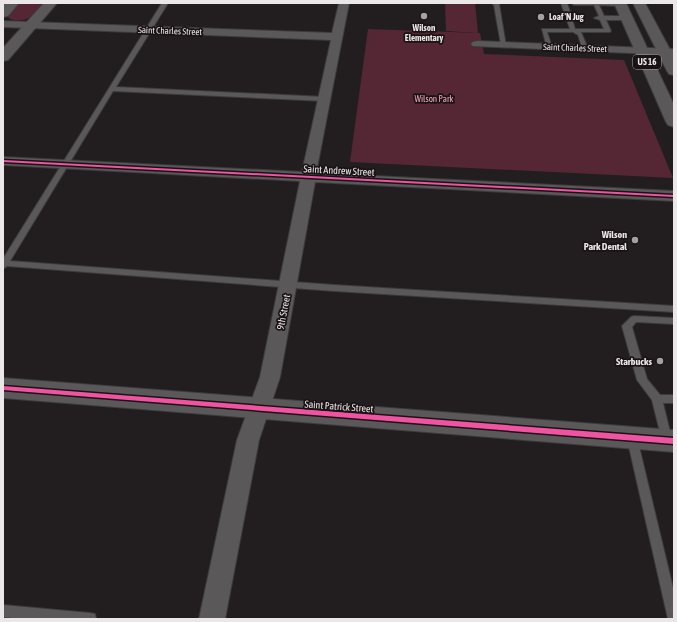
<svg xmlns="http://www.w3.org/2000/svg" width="677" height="622" viewBox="0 0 677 622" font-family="'Asap Condensed',sans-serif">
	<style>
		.green { fill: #552633 }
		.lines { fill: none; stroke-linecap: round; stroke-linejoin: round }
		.service-casing { stroke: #3d3b3b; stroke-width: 2 }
		.minor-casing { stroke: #3d3b3b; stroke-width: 2 }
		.tertiary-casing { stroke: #3d3b3b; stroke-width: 2 }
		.trunk-casing { stroke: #3d3b3b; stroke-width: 2 }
		.service { fill: #5a5859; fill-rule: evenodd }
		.minor { fill: #5a5859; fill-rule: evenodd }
		.tertiary { fill: #5a5859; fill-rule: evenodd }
		.trunk { fill: #5a5858; fill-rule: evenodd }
		.cycleway-casing { stroke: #1a1315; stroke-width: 3 }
		.cycleway { fill: #f153a3; fill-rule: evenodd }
		.poi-dot { fill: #a5a0a1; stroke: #1a1315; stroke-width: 1.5 }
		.labels { text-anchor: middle; stroke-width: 3.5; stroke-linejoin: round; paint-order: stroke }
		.far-poi-label { font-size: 9px; font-weight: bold; fill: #ebe6e7; stroke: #1a1315; text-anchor: start }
		.far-street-label { font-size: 9px; fill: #ebe6e7; stroke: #1a1315 }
		.shield { fill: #1a1315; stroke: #aca7a8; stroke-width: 1 }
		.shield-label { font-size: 9px; font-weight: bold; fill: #ebe6e7 }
		.far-park-label { font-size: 9px; fill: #faaec0; stroke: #1a1315 }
		.street-label { font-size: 10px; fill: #ebe6e7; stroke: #1a1315 }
		.poi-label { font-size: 10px; font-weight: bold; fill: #ebe6e7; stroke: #1a1315; text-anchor: end }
	</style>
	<rect width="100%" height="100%" fill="#221e1f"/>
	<g class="green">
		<path d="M20 3H46C35 14 27 24 10 19L8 16Z"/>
		<path d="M445 3H475L478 33 446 31Z"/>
		<path d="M368 29 480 33 484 54 624 60 673 178 350 162Z"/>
	</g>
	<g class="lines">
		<defs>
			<g id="service">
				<path d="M162 3H168L116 87 325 97 328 99 325 101 113 91 10 261 334 285 674 306V312L334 291 7 266 3 269V259Z"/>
				<path d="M491 3 499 4 506 46 501 45 494 5Z"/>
				<path d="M561 3H567L571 15H579L582 17 579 19H572L575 29H604L600 20 594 18 599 16 594 5H574L571 3H623V5L621 6 599 5 604 16H627L630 18 627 20H606L611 31 610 32H581L588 49 587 50H583L578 35 573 32H547L552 47 547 48 542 29H570Z"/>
				<path d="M634 316 674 318V324L636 322 632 327 647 379 660 395H674V403H663L672 440 671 443 667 444 663 443 662 440 652 400 637 380 622 326 631 317Z"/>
				<path d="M632 434 636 435 637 438 674 592V619H668L627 438 628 435Z"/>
				<path d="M3 605 90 613 95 614 96 619H21L3 617Z"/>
			</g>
			<g id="minor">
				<path d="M339 3H349L316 173 674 191V201L315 182 280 377 259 440 225 619H199L237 440 260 377 300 181 3 165V157L302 172 331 40 3 27V21L332 33Z"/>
				<path d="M477 41 674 49V55L473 46 471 44 473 42Z"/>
			</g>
			<g id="tertiary">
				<path d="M6 3H19L8 16 3 17V6Z"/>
				<path d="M44 3H57L8 60 3 61V48Z"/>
				<path d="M3 378 674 430V452L3 398Z"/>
			</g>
			<g id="trunk">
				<path d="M614 3H626L674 105V127L668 125 666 122Z"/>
				<path d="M633 3H645L674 57V75L669 74 667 71Z"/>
			</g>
		</defs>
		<use href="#service" class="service-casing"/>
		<use href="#minor" class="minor-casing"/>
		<use href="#tertiary" class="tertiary-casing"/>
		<use href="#trunk" class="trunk-casing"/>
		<use href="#service" class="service"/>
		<use href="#minor" class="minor"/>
		<use href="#tertiary" class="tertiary"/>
		<use href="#trunk" class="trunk"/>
		<defs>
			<g id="cycleway">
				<path d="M3 160 674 195V197L3 162Z"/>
				<path d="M3 386 674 438V444L3 390Z"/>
			</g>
		</defs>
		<use href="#cycleway" class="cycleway-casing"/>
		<use href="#cycleway" class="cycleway"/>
	</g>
	<g class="poi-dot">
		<circle cx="424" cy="16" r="4"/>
		<circle cx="541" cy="17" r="4"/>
		<circle cx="635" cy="240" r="4"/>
		<circle cx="660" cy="361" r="4"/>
	</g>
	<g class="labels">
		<g class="far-poi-label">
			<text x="549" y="20">Loaf 'N Jug</text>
			<text x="424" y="31" text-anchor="middle">Wilson<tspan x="424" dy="10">Elementary</tspan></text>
		</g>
		<g class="far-street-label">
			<text transform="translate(170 31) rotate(2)" y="3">Saint Charles Street</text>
			<text transform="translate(575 48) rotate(2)" y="3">Saint Charles Street</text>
		</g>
		<rect class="shield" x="633" y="55" width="28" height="14" rx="3"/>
		<g class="shield-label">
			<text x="647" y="65">US 16</text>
		</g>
		<g class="far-park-label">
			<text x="434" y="102">Wilson Park</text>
		</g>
		<g class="street-label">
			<text transform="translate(339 170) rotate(3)" y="4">Saint Andrew Street</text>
			<text transform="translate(283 312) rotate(-79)" y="4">9th Street</text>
			<text transform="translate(339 406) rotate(4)" y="4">Saint Patrick Street</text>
		</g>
		<g class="poi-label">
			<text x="627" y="238">Wilson<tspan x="627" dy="12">Park Dental</tspan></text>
			<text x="652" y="365">Starbucks</text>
		</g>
	</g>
	<rect width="677" height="622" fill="none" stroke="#ebe6e7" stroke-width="8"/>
</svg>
